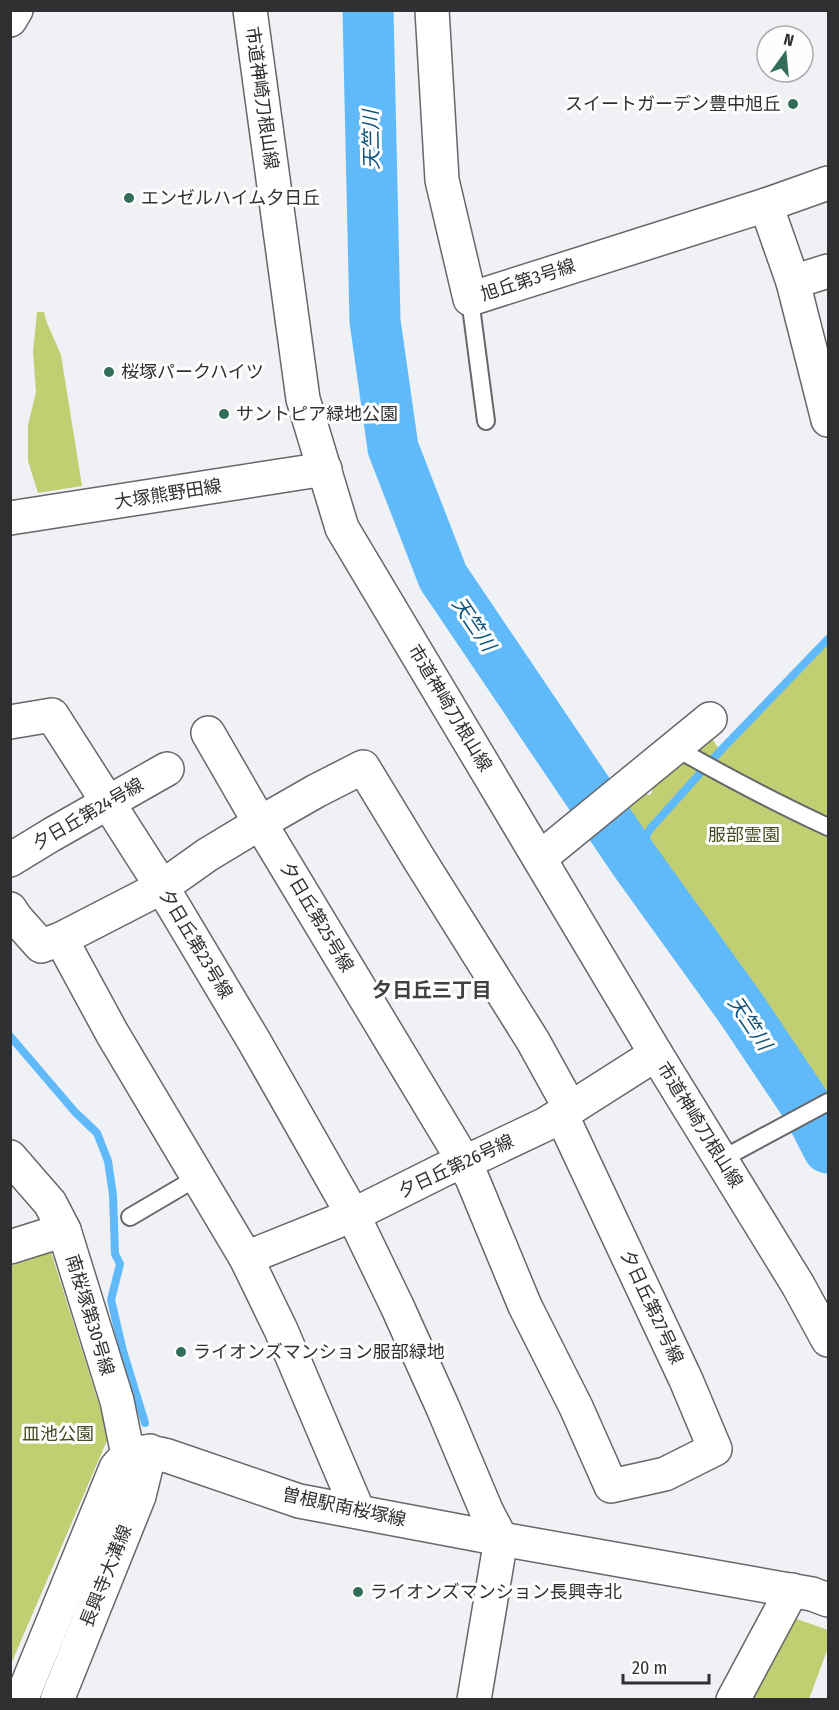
<svg xmlns="http://www.w3.org/2000/svg" width="839" height="1710" viewBox="0 0 839 1710" font-family="'Fira Sans Condensed','Noto Sans JP',sans-serif">
	<style>
		.green { fill: #c2ce72 }
		.lines { fill: none; stroke-linecap: round; stroke-linejoin: round }
		.stream { stroke: #60bafa; stroke-width: 8 }
		.river { stroke: #60bafa; stroke-width: 51 }
		.service-casing { stroke: #65676a; stroke-width: 20 }
		.minor-casing { stroke: #65676a; stroke-width: 36 }
		.tertiary-casing { stroke: #65676a; stroke-width: 36 }
		.service { stroke: #fff; stroke-width: 16 }
		.minor { stroke: #fff; stroke-width: 33 }
		.tertiary { stroke: #fff; stroke-width: 33 }
		.poi-dot { fill: #326d57; stroke: #fefeff; stroke-width: 2 }
		.labels { text-anchor: middle; stroke-width: 6; stroke-linejoin: round; paint-order: stroke }
		.street-label { font-size: 18px; fill: #2f3031; stroke: #fefeff }
		.poi-label { font-size: 18px; fill: #2f3031; stroke: #fefeff; text-anchor: start }
		.park-label { font-size: 18px; fill: #464b21; stroke: #fefeff }
		.water-label { font-size: 20px; font-style: italic; fill: #0f547d; stroke: #fefeff }
		.neighbourhood-label { font-size: 20px; font-weight: bold; fill: #3e4042; stroke: #fefeff }
	</style>
	<rect width="100%" height="100%" fill="#eff1f5"/>
	<g class="green">
		<path d="M37 312H44L47 323 61 355 82 486 38 493 28 461V425L36 392 33 352Z"/>
		<path d="M828 643V1112L817 1089 803 1068 663 865 619 806 643 793 650 795 652 792V787L710 736 722 753Z"/>
		<path d="M51 1252 109 1436 11 1664V1266Z"/>
		<path d="M791 1617 828 1630V1648L809 1699 750 1700Z"/>
	</g>
	<g class="lines">
		<g class="stream">
			<path d="M634 860 650 829 722 749 828 639"/>
			<path d="M10 1036 75 1112 97 1133 108 1161 113 1195 115 1254 120 1264 111 1300 123 1351 145 1423"/>
		</g>
		<path class="river" d="M368 10 375 321 393 448 443 577 634 860 742 1010 807 1107 828 1148"/>
		<defs>
			<g id="service">
				<path d="M470 299 486 421"/>
				<path d="M674 747C725 776 776 803 828 827"/>
				<path d="M722 1159 828 1102"/>
				<path d="M130 1217 198 1177"/>
			</g>
			<g id="minor">
				<path d="M432 10 442 180 470 299 766 205 828 183"/>
				<path d="M10 20 16 10"/>
				<path d="M766 205 793 282 828 271"/>
				<path d="M793 282 828 420"/>
				<path d="M10 518 325 469"/>
				<path d="M10 722 52 715 162 887 254 1041 353 1215 397 1306 443 1408 486 1510 501 1539 474 1700"/>
				<path d="M208 733 260 823 454 1145 472 1178 525 1306 576 1407 611 1486 665 1474 715 1449 686 1380 561 1114"/>
				<path d="M540 858 710 719"/>
				<path d="M10 860 51 835 167 769"/>
				<path d="M10 909 16 918 41 946 61 939 162 887 207 855 260 823 316 791 363 767 419 859 533 1041 570 1108"/>
				<path d="M61 939 112 1033 246 1258 281 1330 358 1511"/>
				<path d="M10 1157 50 1203 64 1230"/>
				<path d="M10 1247 64 1230 117 1401 128 1455"/>
				<path d="M246 1258 353 1215 445 1169 483 1154 546 1124 656 1054"/>
				<path d="M21 1700 116 1468C131 1448 145 1450 168 1456L299 1501 501 1539 812 1594 828 1600"/>
				<path d="M57 1700 139 1496 150 1451"/>
				<path d="M733 1700 792 1590"/>
			</g>
			<path id="tertiary" d="M250 10 303 399 342 528 656 1054 798 1285 828 1340"/>
		</defs>
		<use href="#service" class="service-casing"/>
		<use href="#minor" class="minor-casing"/>
		<use href="#tertiary" class="tertiary-casing"/>
		<use href="#service" class="service"/>
		<use href="#minor" class="minor"/>
		<use href="#tertiary" class="tertiary"/>
	</g>
	<g class="poi-dot">
		<circle cx="793" cy="104" r="6"/>
		<circle cx="129" cy="198" r="6"/>
		<circle cx="109" cy="372" r="6"/>
		<circle cx="224" cy="414" r="6"/>
		<circle cx="181" cy="1352" r="6"/>
		<circle cx="358" cy="1592" r="6"/>
	</g>
	<g class="labels">
		<g class="street-label">
			<text transform="translate(262 98) rotate(82)" y="6">市道神崎刀根山線</text>
			<text transform="translate(528 280) rotate(-18)" y="6">旭丘第3号線</text>
			<text transform="translate(168 494) rotate(-9)" y="6">大塚熊野田線</text>
			<text transform="translate(450 708) rotate(59)" y="6">市道神崎刀根山線</text>
			<text transform="translate(88 814) rotate(-30)" y="6">夕日丘第24号線</text>
			<text transform="translate(317 917) rotate(59)" y="6">夕日丘第25号線</text>
			<text transform="translate(196 944) rotate(59)" y="6">夕日丘第23号線</text>
			<text transform="translate(700 1125) rotate(58)" y="6">市道神崎刀根山線</text>
			<text transform="translate(456 1166) rotate(-25)" y="6">夕日丘第26号線</text>
			<text transform="translate(652 1307) rotate(65)" y="6">夕日丘第27号線</text>
			<text transform="translate(90 1315) rotate(73)" y="6">南桜塚第30号線</text>
			<text transform="translate(344 1507) rotate(12)" y="6">曽根駅南桜塚線</text>
			<text transform="translate(106 1576) rotate(-68)" y="6">長興寺大溝線</text>
		</g>
		<g class="poi-label">
			<text x="781" y="110" text-anchor="end">スイートガーデン豊中旭丘</text>
			<text x="141" y="204">エンゼルハイム夕日丘</text>
			<text x="121" y="378">桜塚パークハイツ</text>
			<text x="236" y="420">サントピア緑地公園</text>
			<text x="193" y="1358">ライオンズマンション服部緑地</text>
			<text x="370" y="1598">ライオンズマンション長興寺北</text>
		</g>
		<g class="park-label">
			<text x="744" y="841">服部霊園</text>
			<text x="58" y="1440">皿池公園</text>
		</g>
		<g class="water-label">
			<text transform="translate(371 140) rotate(-91)" y="7">天竺川</text>
			<text transform="translate(474 624) rotate(56)" y="7">天竺川</text>
			<text transform="translate(750 1023) rotate(56)" y="7">天竺川</text>
		</g>
		<g class="neighbourhood-label">
			<text x="432" y="997">夕日丘三丁目</text>
		</g>
	</g>
	<rect width="839" height="1710" fill="none" stroke="#2f3031" stroke-width="24"/>
	<g transform="translate(785 54) rotate(15)"><circle r="28" fill="#fefeff" stroke="#abacad" stroke-width="1.5"/>
	<path d="M0-4.5L10 22L0 15L-10 22Z" fill="#326d57"/>
	<text y="-9" font-size="16" font-weight="bold" text-anchor="middle" fill="#2f3031">N</text>
	</g>
	<path d="M623 1674v9h86v-9" fill="none" stroke="#2f3031" stroke-width="3"/>
	<text x="632" y="1674" font-size="18" fill="#2f3031" stroke="#fefeff" stroke-width="4.5" paint-order="stroke">20 m</text>
</svg>
